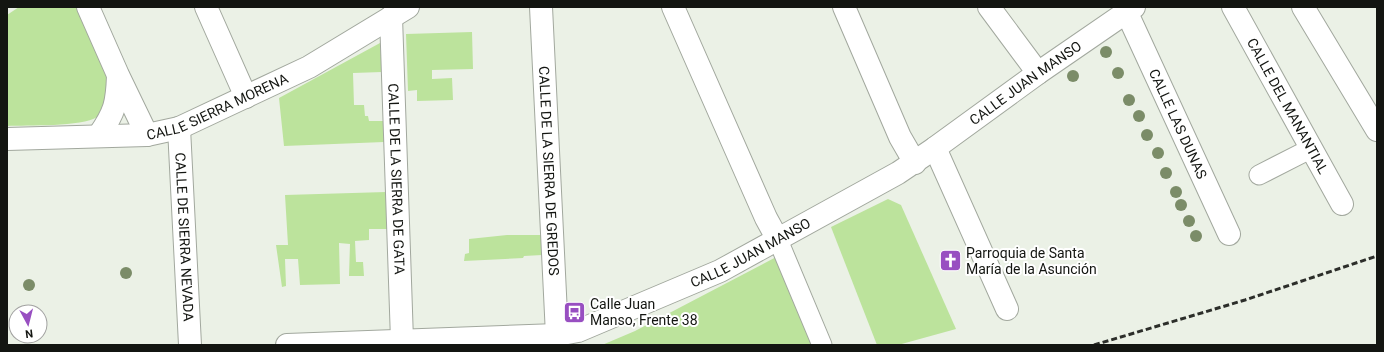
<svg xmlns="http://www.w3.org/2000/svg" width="1384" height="352" viewBox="0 0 1384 352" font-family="Roboto,sans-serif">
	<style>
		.green { fill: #bce39c }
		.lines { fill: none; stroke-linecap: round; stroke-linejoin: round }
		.pedestrian-casing { stroke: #a2a89e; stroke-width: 21 }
		.minor-casing { stroke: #a2a89e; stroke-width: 24 }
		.pedestrian { stroke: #fff; stroke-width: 19 }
		.minor { stroke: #fff; stroke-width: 22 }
		.rail { stroke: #2c2e2a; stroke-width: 3; stroke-dasharray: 6 3; stroke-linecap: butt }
		.tree { fill: #7b8c68 }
		.labels { text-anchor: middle; stroke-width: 4; stroke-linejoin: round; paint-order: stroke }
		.street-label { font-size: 14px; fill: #131511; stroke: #fff }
		.poi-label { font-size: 14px; fill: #131511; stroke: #fff; text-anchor: start }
	</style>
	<rect width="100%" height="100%" fill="#ebf1e6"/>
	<g class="green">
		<path d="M19 7H78L110 81C110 93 108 110 97 117 82 127 27 125 7 126V15Z"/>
		<path d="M472 32 473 69 432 70V79L452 78 453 100 417 101V90L408 91 406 34Z"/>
		<path d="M380 43 382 72 353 73 354 105H364L365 116H368L369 121H384V142L284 146 279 98Z"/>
		<path d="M386 192 388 229H369V240L355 241 356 262H363L364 276H349L350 244 339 243 340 284 300 285 298 259H285L286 286 282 287 276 245H288L285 195Z"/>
		<path d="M888 199 901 205 956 329 898 345H877L831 227Z"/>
		<path d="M507 235H541L542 255 524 256 523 258 464 261 465 254 469 253V239Z"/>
		<path d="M780 255 816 345H602L635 331Z"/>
	</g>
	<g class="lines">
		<defs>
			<g id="pedestrian">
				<path d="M1259 175 1312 148"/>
				<path d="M778 240 822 345"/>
			</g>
			<g id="minor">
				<path d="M88 7 118 75 147 135"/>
				<path d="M206 7 246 97"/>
				<path id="s1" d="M541 7 557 335"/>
				<path d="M673 7 766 218 778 240"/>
				<path d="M844 7 900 137 915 163"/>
				<path d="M989 7 1038 73"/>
				<path id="s2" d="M1233 7 1342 204"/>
				<path d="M1303 7 1377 130"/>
				<path id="s3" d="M1127 13 1229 234"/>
				<path id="s4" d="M391 17 402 340"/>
				<path id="s5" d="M179 128 190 345"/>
				<path d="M99 135C115 112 117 103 118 76"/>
				<path id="s6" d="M7 139 147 135 179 128 309 67 408 7"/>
				<path d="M935 148 1007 309"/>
				<path id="s7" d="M287 345 557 335 578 331 720 271 898 173 935 148 1038 73 1134 7"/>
			</g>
		</defs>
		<use href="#pedestrian" class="pedestrian-casing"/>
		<use href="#minor" class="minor-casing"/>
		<use href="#pedestrian" class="pedestrian"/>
		<use href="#minor" class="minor"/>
		<path class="rail" d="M1094 345 1245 300 1377 256"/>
	</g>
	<g class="tree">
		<circle cx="1106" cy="52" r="6"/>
		<circle cx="1118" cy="73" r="6"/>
		<circle cx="1073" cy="76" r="6"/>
		<circle cx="1129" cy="100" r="6"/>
		<circle cx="1139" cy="116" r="6"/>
		<circle cx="1147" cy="135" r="6"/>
		<circle cx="1158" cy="153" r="6"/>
		<circle cx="1166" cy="173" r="6"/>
		<circle cx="1176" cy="192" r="6"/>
		<circle cx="1181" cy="205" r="6"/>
		<circle cx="1189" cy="221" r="6"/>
		<circle cx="1196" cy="236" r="6"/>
		<circle cx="126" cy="273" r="6"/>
		<circle cx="29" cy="285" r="6"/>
	</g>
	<defs>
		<symbol id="church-square" viewBox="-11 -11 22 22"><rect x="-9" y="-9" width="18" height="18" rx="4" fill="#984fc1" stroke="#fff"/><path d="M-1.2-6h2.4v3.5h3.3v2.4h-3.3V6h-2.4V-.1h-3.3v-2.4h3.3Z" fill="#fff"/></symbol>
		<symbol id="bus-square" viewBox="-11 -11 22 22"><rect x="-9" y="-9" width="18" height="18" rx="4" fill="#984fc1" stroke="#fff"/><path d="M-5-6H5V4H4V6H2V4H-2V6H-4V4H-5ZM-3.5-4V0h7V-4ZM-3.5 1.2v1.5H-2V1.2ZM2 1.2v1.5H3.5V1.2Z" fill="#fff"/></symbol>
	</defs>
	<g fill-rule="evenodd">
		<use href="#church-square" x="938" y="248" width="25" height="25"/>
		<use href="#bus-square" x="562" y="300" width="25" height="25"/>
	</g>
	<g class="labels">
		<g class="street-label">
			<text dy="5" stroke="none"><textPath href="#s7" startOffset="805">CALLE JUAN MANSO</textPath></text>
			<text dy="5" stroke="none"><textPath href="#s6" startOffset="216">CALLE SIERRA MORENA</textPath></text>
			<text dy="5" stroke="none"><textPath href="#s2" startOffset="113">CALLE DEL MANANTIAL</textPath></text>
			<text dy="5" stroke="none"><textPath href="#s3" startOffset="122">CALLE LAS DUNAS</textPath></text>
			<text dy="5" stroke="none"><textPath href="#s1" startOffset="164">CALLE DE LA SIERRA DE GREDOS</textPath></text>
			<text dy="5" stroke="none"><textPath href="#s4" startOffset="162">CALLE DE LA SIERRA DE GATA</textPath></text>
			<text dy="5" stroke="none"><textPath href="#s5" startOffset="109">CALLE DE SIERRA NEVADA</textPath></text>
			<text dy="5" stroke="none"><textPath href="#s7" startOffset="481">CALLE JUAN MANSO</textPath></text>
		</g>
		<g class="poi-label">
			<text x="966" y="258">Parroquia de Santa<tspan x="966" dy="16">María de la Asunción</tspan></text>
			<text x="590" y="309">Calle Juan<tspan x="590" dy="16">Manso, Frente 38</tspan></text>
		</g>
	</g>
	<rect width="1384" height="352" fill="none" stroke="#131511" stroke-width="16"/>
	<g transform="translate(28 324) rotate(173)"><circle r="19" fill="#ffffff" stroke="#a1a1a0"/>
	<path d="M0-3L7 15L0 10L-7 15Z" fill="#984fc1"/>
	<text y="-6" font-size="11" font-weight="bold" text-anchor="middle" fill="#131511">N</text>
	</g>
</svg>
